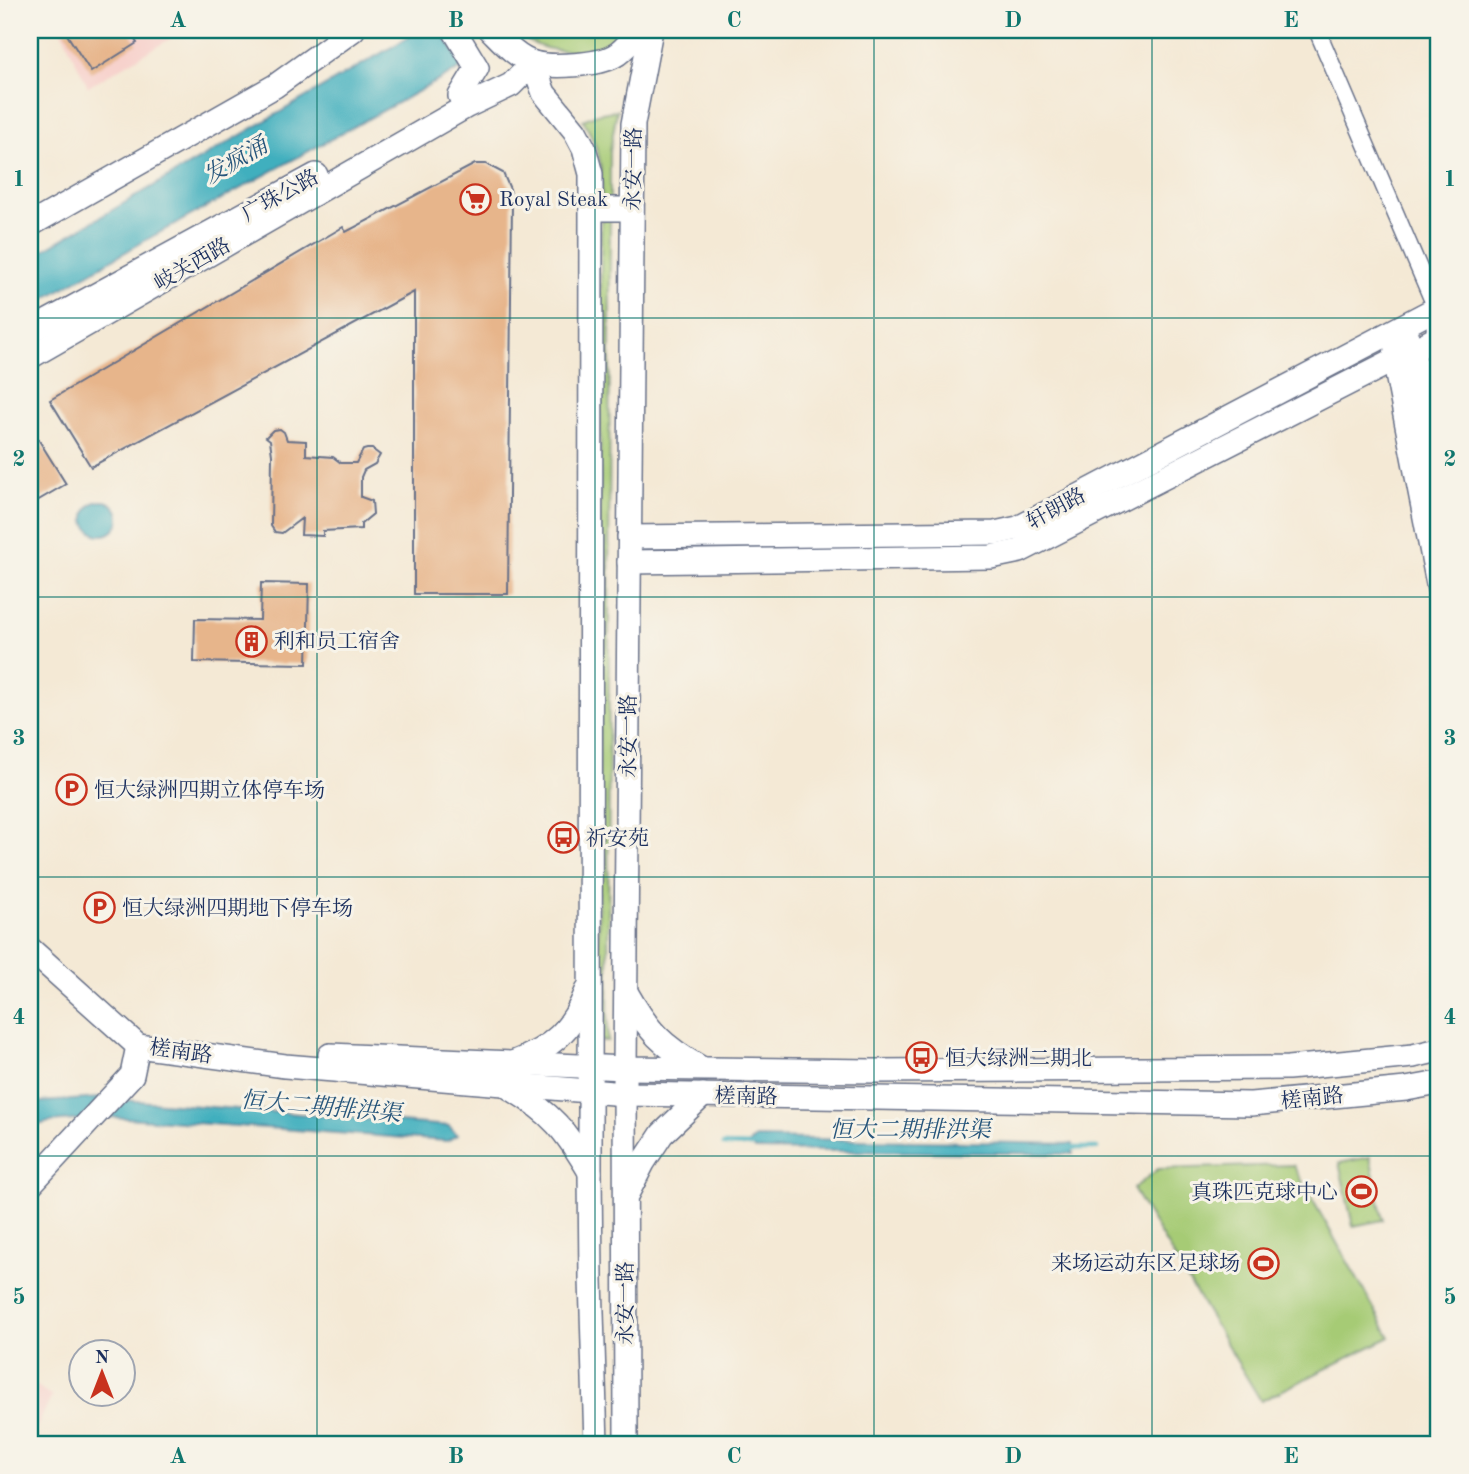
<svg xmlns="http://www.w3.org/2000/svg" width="1469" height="1474" viewBox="0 0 1469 1474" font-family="'Old Standard TT','Noto Serif SC',serif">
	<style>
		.built { fill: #f7d0cb }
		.green { fill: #a6cb75; stroke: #607d6a; stroke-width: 2 }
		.water { fill: #41afbe; stroke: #2e6f8e; stroke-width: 2 }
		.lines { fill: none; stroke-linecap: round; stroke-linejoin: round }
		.stream { stroke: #41afbe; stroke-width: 4.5 }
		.building { fill: #e7b58b }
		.street-casing { stroke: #677088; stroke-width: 19 }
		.secondary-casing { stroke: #677088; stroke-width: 26 }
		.street { stroke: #fff; stroke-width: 16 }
		.secondary { stroke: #fff; stroke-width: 23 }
		.grid { fill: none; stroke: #0f766e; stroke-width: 2; stroke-opacity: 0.55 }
		.labels { text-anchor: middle; stroke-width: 6; stroke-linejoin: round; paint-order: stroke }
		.street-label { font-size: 21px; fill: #1b2f5e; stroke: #f7f3e8 }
		.poi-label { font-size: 21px; fill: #1b2f5e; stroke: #f7f3e8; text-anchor: start }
		.water-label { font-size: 23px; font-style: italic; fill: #26557b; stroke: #f7f3e8 }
		.neatline { fill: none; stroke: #0f766e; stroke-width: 2.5 }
		.grid-label { font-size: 23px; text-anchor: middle; font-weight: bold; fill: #0f766e }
	</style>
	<rect width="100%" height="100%" fill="#f7f3e8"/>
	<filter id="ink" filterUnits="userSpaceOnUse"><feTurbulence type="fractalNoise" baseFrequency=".0143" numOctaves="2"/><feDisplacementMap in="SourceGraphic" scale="14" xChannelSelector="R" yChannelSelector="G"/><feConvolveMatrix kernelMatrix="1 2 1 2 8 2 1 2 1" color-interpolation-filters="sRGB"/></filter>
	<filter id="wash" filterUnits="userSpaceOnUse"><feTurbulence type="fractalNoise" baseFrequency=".00686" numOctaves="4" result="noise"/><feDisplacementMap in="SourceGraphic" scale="28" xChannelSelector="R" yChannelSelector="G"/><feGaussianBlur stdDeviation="1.57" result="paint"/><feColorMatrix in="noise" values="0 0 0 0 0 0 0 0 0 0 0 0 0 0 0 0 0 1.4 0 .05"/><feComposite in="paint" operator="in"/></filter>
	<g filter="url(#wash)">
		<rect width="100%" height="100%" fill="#f4e9d5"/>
		<g class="built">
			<path d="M61 30H185L88 87Z"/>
			<path d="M30 1382 52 1396 30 1441Z"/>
		</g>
		<g class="green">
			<path d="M513 30H627C594 56 545 59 513 30Z"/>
			<path d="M617 110 610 151V200L602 199C602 163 601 152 583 120L597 114Z"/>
			<path d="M610 218V221L608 1041H598L601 220Z"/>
			<path d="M1370 1157 1383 1220 1353 1226 1339 1163Z"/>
			<path d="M1293 1165 1390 1337 1261 1401 1133 1189 1158 1169Z"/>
		</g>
		<g class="water">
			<path d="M421 30H441L463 67 155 235 30 307V258Z"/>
			<circle cx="102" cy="518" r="17"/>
			<path d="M100 1098 449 1126 457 1135 447 1141 112 1117 49 1122 30 1127V1107L41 1102Z"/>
			<path d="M755 1138 1073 1144V1154L755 1150 749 1144Z"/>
		</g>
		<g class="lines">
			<g class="stream">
				<path d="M723 1145 753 1146"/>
				<path d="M1070 1148H1097"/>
			</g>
		</g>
		<g id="blocks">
			<g class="building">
				<path d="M64 30H128L137 43 91 72Z"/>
				<path d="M475 164H486L503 173 510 189 512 200 508 594H414V292L91 467 50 400 343 227 346 232Z"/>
				<path d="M30 426 66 484 30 505Z"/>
				<path d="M280 429 284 432 287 440 306 441V455L333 457 341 463H356L363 450 367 449H372L380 455 375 464 364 470 361 477V497L372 501 373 514 361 524V529L323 531V536L301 535 302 518 282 533 275 532 271 526 272 455 270 440 266 437 273 430Z"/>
				<path d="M261 583 309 584 307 664 194 662 195 619 260 620Z"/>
			</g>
		</g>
	</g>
	<g filter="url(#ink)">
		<use href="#blocks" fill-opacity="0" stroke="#677088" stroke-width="2"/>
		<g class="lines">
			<defs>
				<path id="street" d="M1317 30 1436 308 1434 339"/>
				<g id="secondary">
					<path d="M454 30 477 68 460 96"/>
					<path d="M491 30C503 42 517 58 534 63 552 68 598 65 614 56 624 51 633 38 641 30"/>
					<path d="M533 63 544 93 575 131 584 148 591 174 590 1172 591 1279 596 1444"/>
					<path d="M591 209H632"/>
					<path d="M30 225 275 86 353 30"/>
					<path d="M30 331 316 175"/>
					<path d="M1407 337 1413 350 1439 491"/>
					<path d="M1397 346 1394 359 1439 589"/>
					<path d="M30 357 467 106 511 85 533 63"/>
					<path d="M629 537 995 533 1018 528 1439 307"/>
					<path d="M629 562 991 557 1020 551 1439 337"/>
					<path d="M30 949 138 1046"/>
					<path d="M626 992C648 1031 662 1046 701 1068"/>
					<path d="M138 1046 285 1066 625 1094 1251 1104 1406 1089 1439 1083"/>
					<path d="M330 1055 625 1068 874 1071 1288 1068 1413 1056 1439 1050"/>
					<path d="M515 1062C553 1047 572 1030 587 991"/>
					<path d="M510 1088C553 1114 565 1130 590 1172"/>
					<path d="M30 1185 132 1075 138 1046"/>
					<path d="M627 1194 643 1163 662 1134 703 1095"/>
					<path d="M626 1444 625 1068 633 124 651 30"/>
				</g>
			</defs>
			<use href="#street" class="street-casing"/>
			<use href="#secondary" class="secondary-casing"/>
			<use href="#street" class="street"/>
			<use href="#secondary" class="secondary"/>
		</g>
	</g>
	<path class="grid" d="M317 30V1444M595 30V1444M874 30V1444M1152 30V1444M30 318H1439M30 597H1439M30 877H1439M30 1156H1439"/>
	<defs>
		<symbol id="supermarket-ring" viewBox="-11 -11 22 22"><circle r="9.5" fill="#f7f3e8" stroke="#c8321e" stroke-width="1.5"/><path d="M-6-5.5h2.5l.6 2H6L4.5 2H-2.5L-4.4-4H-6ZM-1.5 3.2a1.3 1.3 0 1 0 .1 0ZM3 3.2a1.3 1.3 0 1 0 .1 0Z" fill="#c8321e"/></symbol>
		<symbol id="building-ring" viewBox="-11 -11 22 22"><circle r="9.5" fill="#f7f3e8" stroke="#c8321e" stroke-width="1.5"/><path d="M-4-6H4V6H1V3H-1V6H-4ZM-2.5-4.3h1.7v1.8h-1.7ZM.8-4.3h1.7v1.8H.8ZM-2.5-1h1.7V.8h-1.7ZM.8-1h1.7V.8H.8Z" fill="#c8321e"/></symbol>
		<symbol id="parking-ring" viewBox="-11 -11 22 22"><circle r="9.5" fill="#f7f3e8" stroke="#c8321e" stroke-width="1.5"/><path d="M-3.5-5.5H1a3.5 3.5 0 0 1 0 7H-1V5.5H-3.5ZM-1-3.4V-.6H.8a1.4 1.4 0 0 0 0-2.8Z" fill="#c8321e"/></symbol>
		<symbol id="bus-ring" viewBox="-11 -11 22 22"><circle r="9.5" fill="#f7f3e8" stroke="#c8321e" stroke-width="1.5"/><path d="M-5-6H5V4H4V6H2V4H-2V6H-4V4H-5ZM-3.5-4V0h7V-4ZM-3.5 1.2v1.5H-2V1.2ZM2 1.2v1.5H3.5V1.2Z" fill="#c8321e"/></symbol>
		<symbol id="stadium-ring" viewBox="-11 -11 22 22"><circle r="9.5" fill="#f7f3e8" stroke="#c8321e" stroke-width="1.5"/><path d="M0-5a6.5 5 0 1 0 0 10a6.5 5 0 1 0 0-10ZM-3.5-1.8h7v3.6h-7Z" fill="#c8321e"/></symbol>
	</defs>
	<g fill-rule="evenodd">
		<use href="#supermarket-ring" x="458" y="182" width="35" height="35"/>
		<use href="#building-ring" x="234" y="624" width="35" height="35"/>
		<use href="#parking-ring" x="54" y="772" width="35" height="35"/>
		<use href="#bus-ring" x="546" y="820" width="35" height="35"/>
		<use href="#parking-ring" x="82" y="890" width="35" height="35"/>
		<use href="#bus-ring" x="904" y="1040" width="35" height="35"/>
		<use href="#stadium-ring" x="1344" y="1174" width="35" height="35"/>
		<use href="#stadium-ring" x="1246" y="1246" width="35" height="35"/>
	</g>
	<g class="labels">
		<g class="street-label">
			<text transform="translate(633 169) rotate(-89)" y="7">永安一路</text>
			<text transform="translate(280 195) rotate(-29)" y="7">广珠公路</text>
			<text transform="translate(192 264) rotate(-30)" y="7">岐关西路</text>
			<text transform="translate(1056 508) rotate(-28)" y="7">轩朗路</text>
			<text transform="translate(628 736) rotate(-90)" y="7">永安一路</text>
			<text transform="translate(181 1051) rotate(8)" y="7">槎南路</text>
			<text transform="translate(746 1096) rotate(1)" y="7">槎南路</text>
			<text transform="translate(1312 1098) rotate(-6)" y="7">槎南路</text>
			<text transform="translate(625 1303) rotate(-90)" y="7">永安一路</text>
		</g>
		<g class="poi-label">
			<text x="499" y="206">Royal Steak</text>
			<text x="274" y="648">利和员工宿舍</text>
			<text x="94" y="797">恒大绿洲四期立体停车场</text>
			<text x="586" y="845">祈安苑</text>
			<text x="122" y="915">恒大绿洲四期地下停车场</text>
			<text x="945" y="1065">恒大绿洲二期北</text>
			<text x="1338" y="1199" text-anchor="end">真珠匹克球中心</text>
			<text x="1240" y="1270" text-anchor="end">来场运动东区足球场</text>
		</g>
		<g class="water-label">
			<text transform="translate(235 160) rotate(-30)" y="8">发疯涌</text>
			<text transform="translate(321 1106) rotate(5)" y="8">恒大二期排洪渠</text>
			<text x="910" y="1137">恒大二期排洪渠</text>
		</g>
	</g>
	<rect width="1469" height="1474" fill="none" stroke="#f7f3e8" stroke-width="77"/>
	<g transform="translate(102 1373)"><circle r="33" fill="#f7f3e8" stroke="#9fa5b1" stroke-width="2"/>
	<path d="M0-5L12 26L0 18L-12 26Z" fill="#c8321e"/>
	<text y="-10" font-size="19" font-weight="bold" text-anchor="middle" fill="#1b2f5e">N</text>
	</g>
	<rect x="38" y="38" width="1392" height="1398" class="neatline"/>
	<g class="grid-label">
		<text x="178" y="27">A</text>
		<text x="456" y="27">B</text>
		<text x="734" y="27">C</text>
		<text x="1013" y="27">D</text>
		<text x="1291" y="27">E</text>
		<text x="19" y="186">1</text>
		<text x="1450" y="186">1</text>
		<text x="19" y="466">2</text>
		<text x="1450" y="466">2</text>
		<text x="19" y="745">3</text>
		<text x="1450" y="745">3</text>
		<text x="19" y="1024">4</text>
		<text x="1450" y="1024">4</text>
		<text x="19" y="1304">5</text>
		<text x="1450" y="1304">5</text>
		<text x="178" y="1463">A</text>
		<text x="456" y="1463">B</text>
		<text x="734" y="1463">C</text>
		<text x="1013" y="1463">D</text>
		<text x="1291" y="1463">E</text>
	</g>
</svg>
